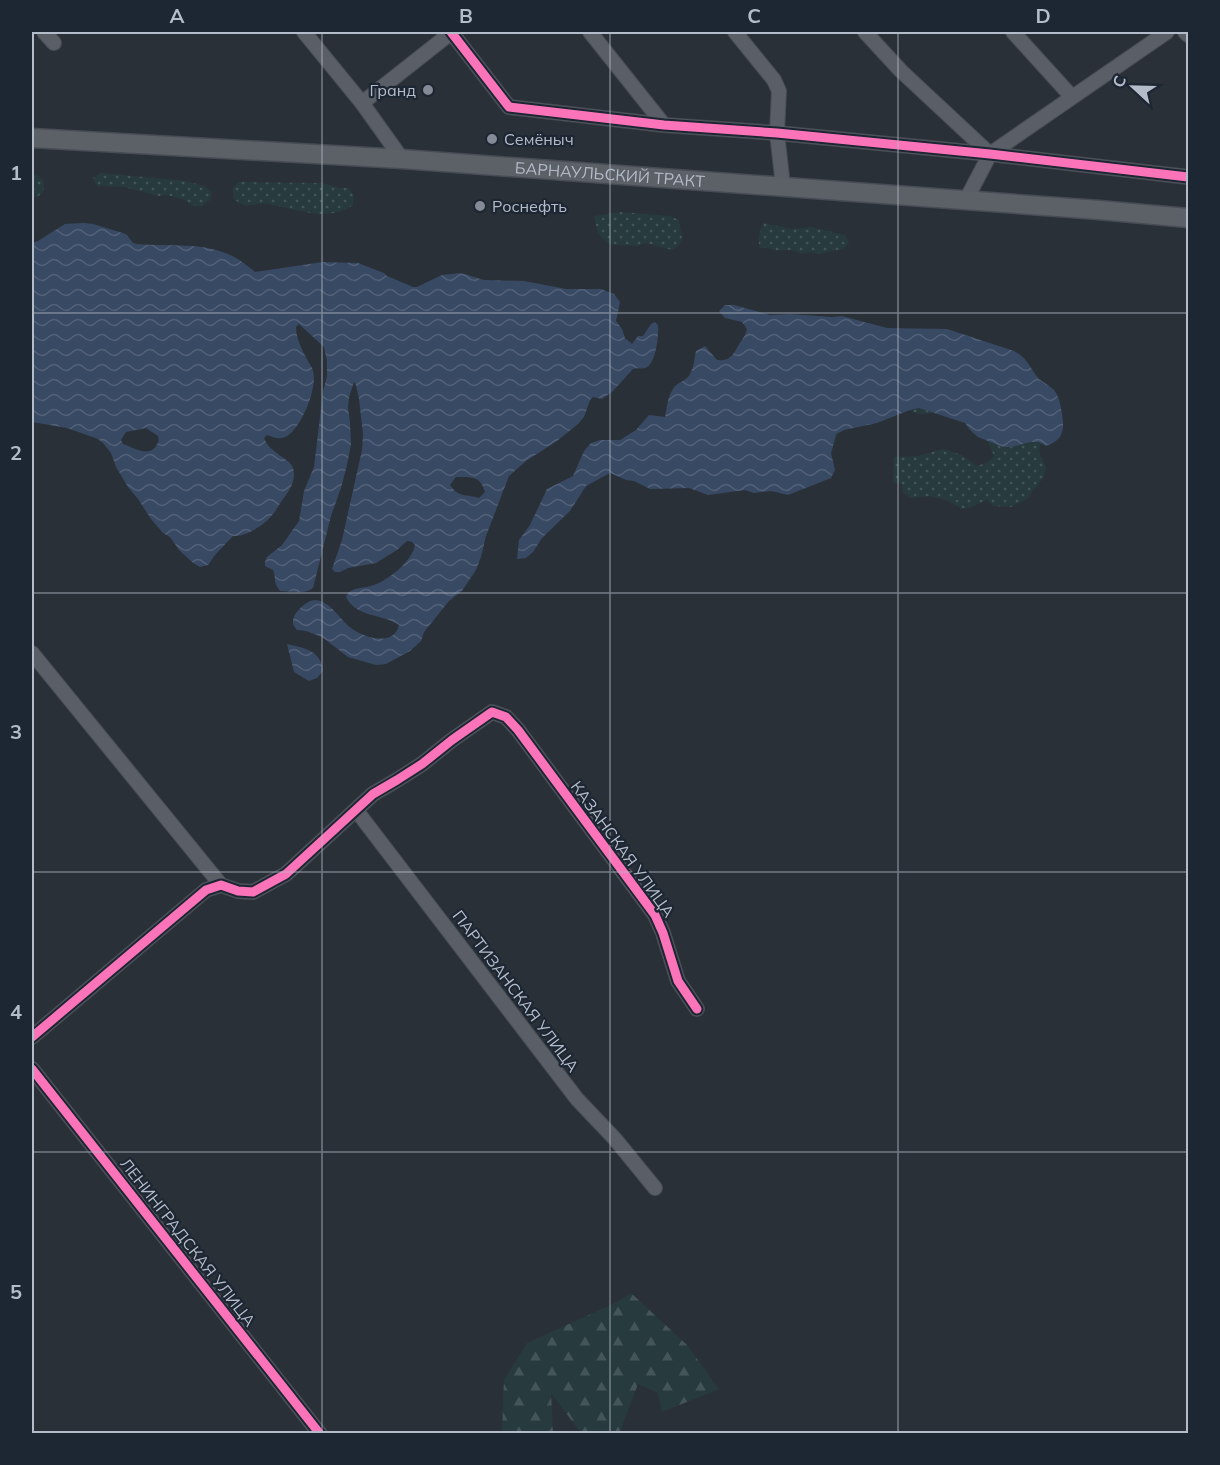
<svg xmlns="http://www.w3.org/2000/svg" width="1220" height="1465" viewBox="0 0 1220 1465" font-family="Mulish,sans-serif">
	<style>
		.grass { fill: url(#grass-dots) }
		.forest { fill: url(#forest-firs) }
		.water { fill: url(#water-waves); fill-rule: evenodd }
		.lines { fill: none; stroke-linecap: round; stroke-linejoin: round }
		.minor-casing { stroke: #484c53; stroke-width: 16 }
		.major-casing { stroke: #484c55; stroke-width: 21 }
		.minor { stroke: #5a5e66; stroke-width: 14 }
		.major { stroke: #5c6168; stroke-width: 18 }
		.cycleway-casing { stroke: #1d2633; stroke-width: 13 }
		.cycleway { stroke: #fb73b8; stroke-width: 9 }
		.grid { fill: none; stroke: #b4bcc9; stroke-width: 1.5; stroke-opacity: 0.55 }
		.poi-dot { fill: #848b96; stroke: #1d2633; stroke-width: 2 }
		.labels { text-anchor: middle; stroke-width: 4.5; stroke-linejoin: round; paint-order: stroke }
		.poi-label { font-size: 16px; fill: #b4bcc9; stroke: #1d2633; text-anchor: start }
		.street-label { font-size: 16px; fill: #b4bcc9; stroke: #1d2633 }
		.neatline { fill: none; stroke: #b4bcc9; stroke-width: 2 }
		.grid-label { font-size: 20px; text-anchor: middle; font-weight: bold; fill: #b4bcc9 }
	</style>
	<defs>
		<pattern id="grass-dots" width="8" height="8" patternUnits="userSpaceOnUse" patternTransform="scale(1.5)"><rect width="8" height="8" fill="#273a3e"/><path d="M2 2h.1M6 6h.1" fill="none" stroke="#445559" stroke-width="1.8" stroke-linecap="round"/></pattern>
		<pattern id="forest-firs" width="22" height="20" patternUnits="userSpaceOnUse" patternTransform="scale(1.5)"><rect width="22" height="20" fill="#273a3e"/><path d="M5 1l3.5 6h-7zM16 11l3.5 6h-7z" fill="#445559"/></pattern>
		<pattern id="water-waves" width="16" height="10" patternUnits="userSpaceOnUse" patternTransform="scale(1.5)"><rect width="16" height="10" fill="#384963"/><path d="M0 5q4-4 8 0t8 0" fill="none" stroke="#526178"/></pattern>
	</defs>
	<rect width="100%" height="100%" fill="#2a3038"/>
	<g class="grass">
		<path d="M32 173 38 175 44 182V190L38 197H32Z"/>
		<path d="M101 173 186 181 204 186 212 192 210 200 202 206H193L185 200 167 195 159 196 124 187 97 186 93 178Z"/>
		<path d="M238 182 321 183 340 188H349L354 196 353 205C328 223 296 209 269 204 254 201 248 212 233 198V189Z"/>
		<path d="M620 212 670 216 679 220 682 238 679 246 672 250 646 243 637 246 609 244 598 234 594 216Z"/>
		<path d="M764 223 791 229 811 227 845 235 849 243 843 249 818 254 810 252 801 254C790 247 786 252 775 250 769 249 767 247 760 248 757 238 759 232 764 223Z"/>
		<path d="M777 377 1044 426 1039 452 1046 468 1043 478 1027 499 1011 507 993 506 987 500 971 507 962 509 946 500 929 496 911 498 903 493 902 484 893 483 894 457 918 456 942 449 962 455 977 466 988 462 994 456 983 431 945 409 928 414H918L902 407 844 430 838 434 831 453Z"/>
	</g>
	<path class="forest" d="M631 1293 687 1345 719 1389 662 1412 658 1393 638 1384 619 1434 581 1433 551 1393 553 1433H502L504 1380 527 1343 613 1304Z"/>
	<g class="water">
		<path d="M84 223 93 224 123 233 127 235 133 243 137 244C170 247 206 241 236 258 243 262 249 267 255 272L323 262 358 263 384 273 387 276 413 287H417L442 275 461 273 484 280 524 281 566 289H601L614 294 620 302 616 321 622 329 625 338 632 344 638 336H643L651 324 655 322 658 325C659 335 656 362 647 367 642 370 638 367 633 369L612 392 602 399 593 397 590 400 584 417 578 424 557 441 526 461 509 476 486 536 481 557 476 570 462 591 449 601 424 632 421 641 410 651 386 664 376 665 348 657 322 637 306 631 297 630C294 626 293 626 293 621 293 613 307 600 315 600 331 601 340 620 351 628 364 638 394 647 399 625 383 614 355 617 346 597 350 587 361 589 371 586 386 582 412 562 415 545L412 542 407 541 397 550 376 563 348 568 340 572H335L332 569 342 540 362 450 363 434 359 399 356 385 354 382 349 397 348 408 350 422 351 444 347 465 341 488 331 516 313 588C305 595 290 591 280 591 272 580 277 580 273 570L265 566V562L267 557 282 545 299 521 304 491 314 467 323 392 327 376V361L324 347 299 324 296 327C296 339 303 352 309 363 310 364 313 369 313 371 318 387 301 430 285 437 279 440 273 437 267 435L264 438C270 454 289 457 293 468 297 482 288 492 281 502 278 506 276 511 273 514 266 524 246 537 233 536L215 555 208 565 200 567 192 562 179 550 170 537 163 533 151 519 138 499 128 487 116 467 111 453 103 443 98 439 67 428 32 422V243L38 241 65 224ZM146 428 158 436C159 443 159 441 156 446 148 458 133 447 123 444L121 440 126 432ZM456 477C471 477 480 475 485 492L479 498C466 494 459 498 450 485Z"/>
		<path d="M725 305H734L770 315 790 314 832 317 842 316 887 328 947 329 1014 351C1029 359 1029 368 1039 379 1044 383 1050 386 1054 390 1058 395 1060 402 1061 408 1064 425 1067 439 1046 446L1039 442H1030L1012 447H1003L978 437 971 431 965 423 919 408 910 410 877 423 844 430 836 434 831 453 835 470 831 478 788 495 771 491 754 493 745 490 708 495 689 488 650 489 634 481 626 480 610 473 586 486 570 511 542 538 533 552 526 558 517 559 519 540 530 525 547 489 573 476 584 451 591 443 600 440H620L636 430 649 415 665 417C667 408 667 398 673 389 677 382 682 383 687 378 694 371 694 359 696 351L705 346 717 360C728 361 732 357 737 348 741 340 745 338 747 329L742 322 725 318 719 311Z"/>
		<path d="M287 644C304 648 321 650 323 671L317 678 309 681 294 672Z"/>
	</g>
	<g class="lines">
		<defs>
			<g id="minor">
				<path d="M44 32 54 43"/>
				<path d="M304 32 362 103 402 159"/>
				<path d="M451 32 509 107 664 125 777 133 990 154 1188 177"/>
				<path d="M590 32 664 125"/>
				<path d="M735 32 774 80 779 91 777 133 783 186"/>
				<path d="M865 32 901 71 990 154"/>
				<path d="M1013 32 1072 97"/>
				<path d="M1185 32 1188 35"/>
				<path d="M362 103 452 32"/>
				<path d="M966 200 990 154 1167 32"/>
				<path d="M32 653 221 885"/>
				<path d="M356 810 577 1099 615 1139 655 1188"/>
				<path d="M32 1037 206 890 221 885 238 891 253 892 286 874 373 794 397 780 422 764 452 740 492 712 506 717 518 730 655 915 663 933 678 981 697 1009"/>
				<path d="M32 1069 320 1434"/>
			</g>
			<g id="major">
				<path id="s1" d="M32 138 402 159 1099 210 1188 218"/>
			</g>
		</defs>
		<use href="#minor" class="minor-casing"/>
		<use href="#major" class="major-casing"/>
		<use href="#minor" class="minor"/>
		<use href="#major" class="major"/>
		<defs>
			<g id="cycleway">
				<path d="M451 32 509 107 664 125 777 133 990 154 1188 177"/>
				<path d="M32 1037 206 890 221 885 238 891 253 892 286 874 373 794 397 780 422 764 452 740 492 712 506 717 518 730 655 915 663 933 678 981 697 1009"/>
				<path d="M32 1069 320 1434"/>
			</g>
		</defs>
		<use href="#cycleway" class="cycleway-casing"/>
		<use href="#cycleway" class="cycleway"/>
	</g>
	<path class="grid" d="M322 32V1434M610 32V1434M898 32V1434M32 313H1188M32 593H1188M32 872H1188M32 1152H1188"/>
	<g class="poi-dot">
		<circle cx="428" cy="90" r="6"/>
		<circle cx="492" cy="139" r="6"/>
		<circle cx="480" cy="206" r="6"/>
	</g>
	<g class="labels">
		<g class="poi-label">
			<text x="416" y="96" text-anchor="end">Гранд</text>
			<text x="504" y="145">Семёныч</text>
			<text x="492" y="212">Роснефть</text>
		</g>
		<g class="street-label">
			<text dy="6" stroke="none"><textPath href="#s1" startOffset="579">БАРНАУЛЬСКИЙ ТРАКТ</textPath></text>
			<text transform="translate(623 849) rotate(54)" y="6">КАЗАНСКАЯ УЛИЦА</text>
			<text transform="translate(516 991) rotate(53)" y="6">ПАРТИЗАНСКАЯ УЛИЦА</text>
			<text transform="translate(188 1242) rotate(52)" y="6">ЛЕНИНГРАДСКАЯ УЛИЦА</text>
		</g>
	</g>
	<rect width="1220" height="1465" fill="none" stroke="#1d2633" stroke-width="66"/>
	<g transform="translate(1133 87) rotate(292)" stroke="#1d2633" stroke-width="4.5" paint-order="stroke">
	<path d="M0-4.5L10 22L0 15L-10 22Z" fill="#b4bcc9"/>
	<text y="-9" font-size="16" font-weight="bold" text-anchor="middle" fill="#b4bcc9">С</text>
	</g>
	<rect x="33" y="33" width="1154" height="1399" class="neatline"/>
	<g class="grid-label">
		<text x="177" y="23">A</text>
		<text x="466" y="23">B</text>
		<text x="754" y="23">C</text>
		<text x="1043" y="23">D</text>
		<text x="16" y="180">1</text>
		<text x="16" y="460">2</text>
		<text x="16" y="739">3</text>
		<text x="16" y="1019">4</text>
		<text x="16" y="1299">5</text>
	</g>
</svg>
